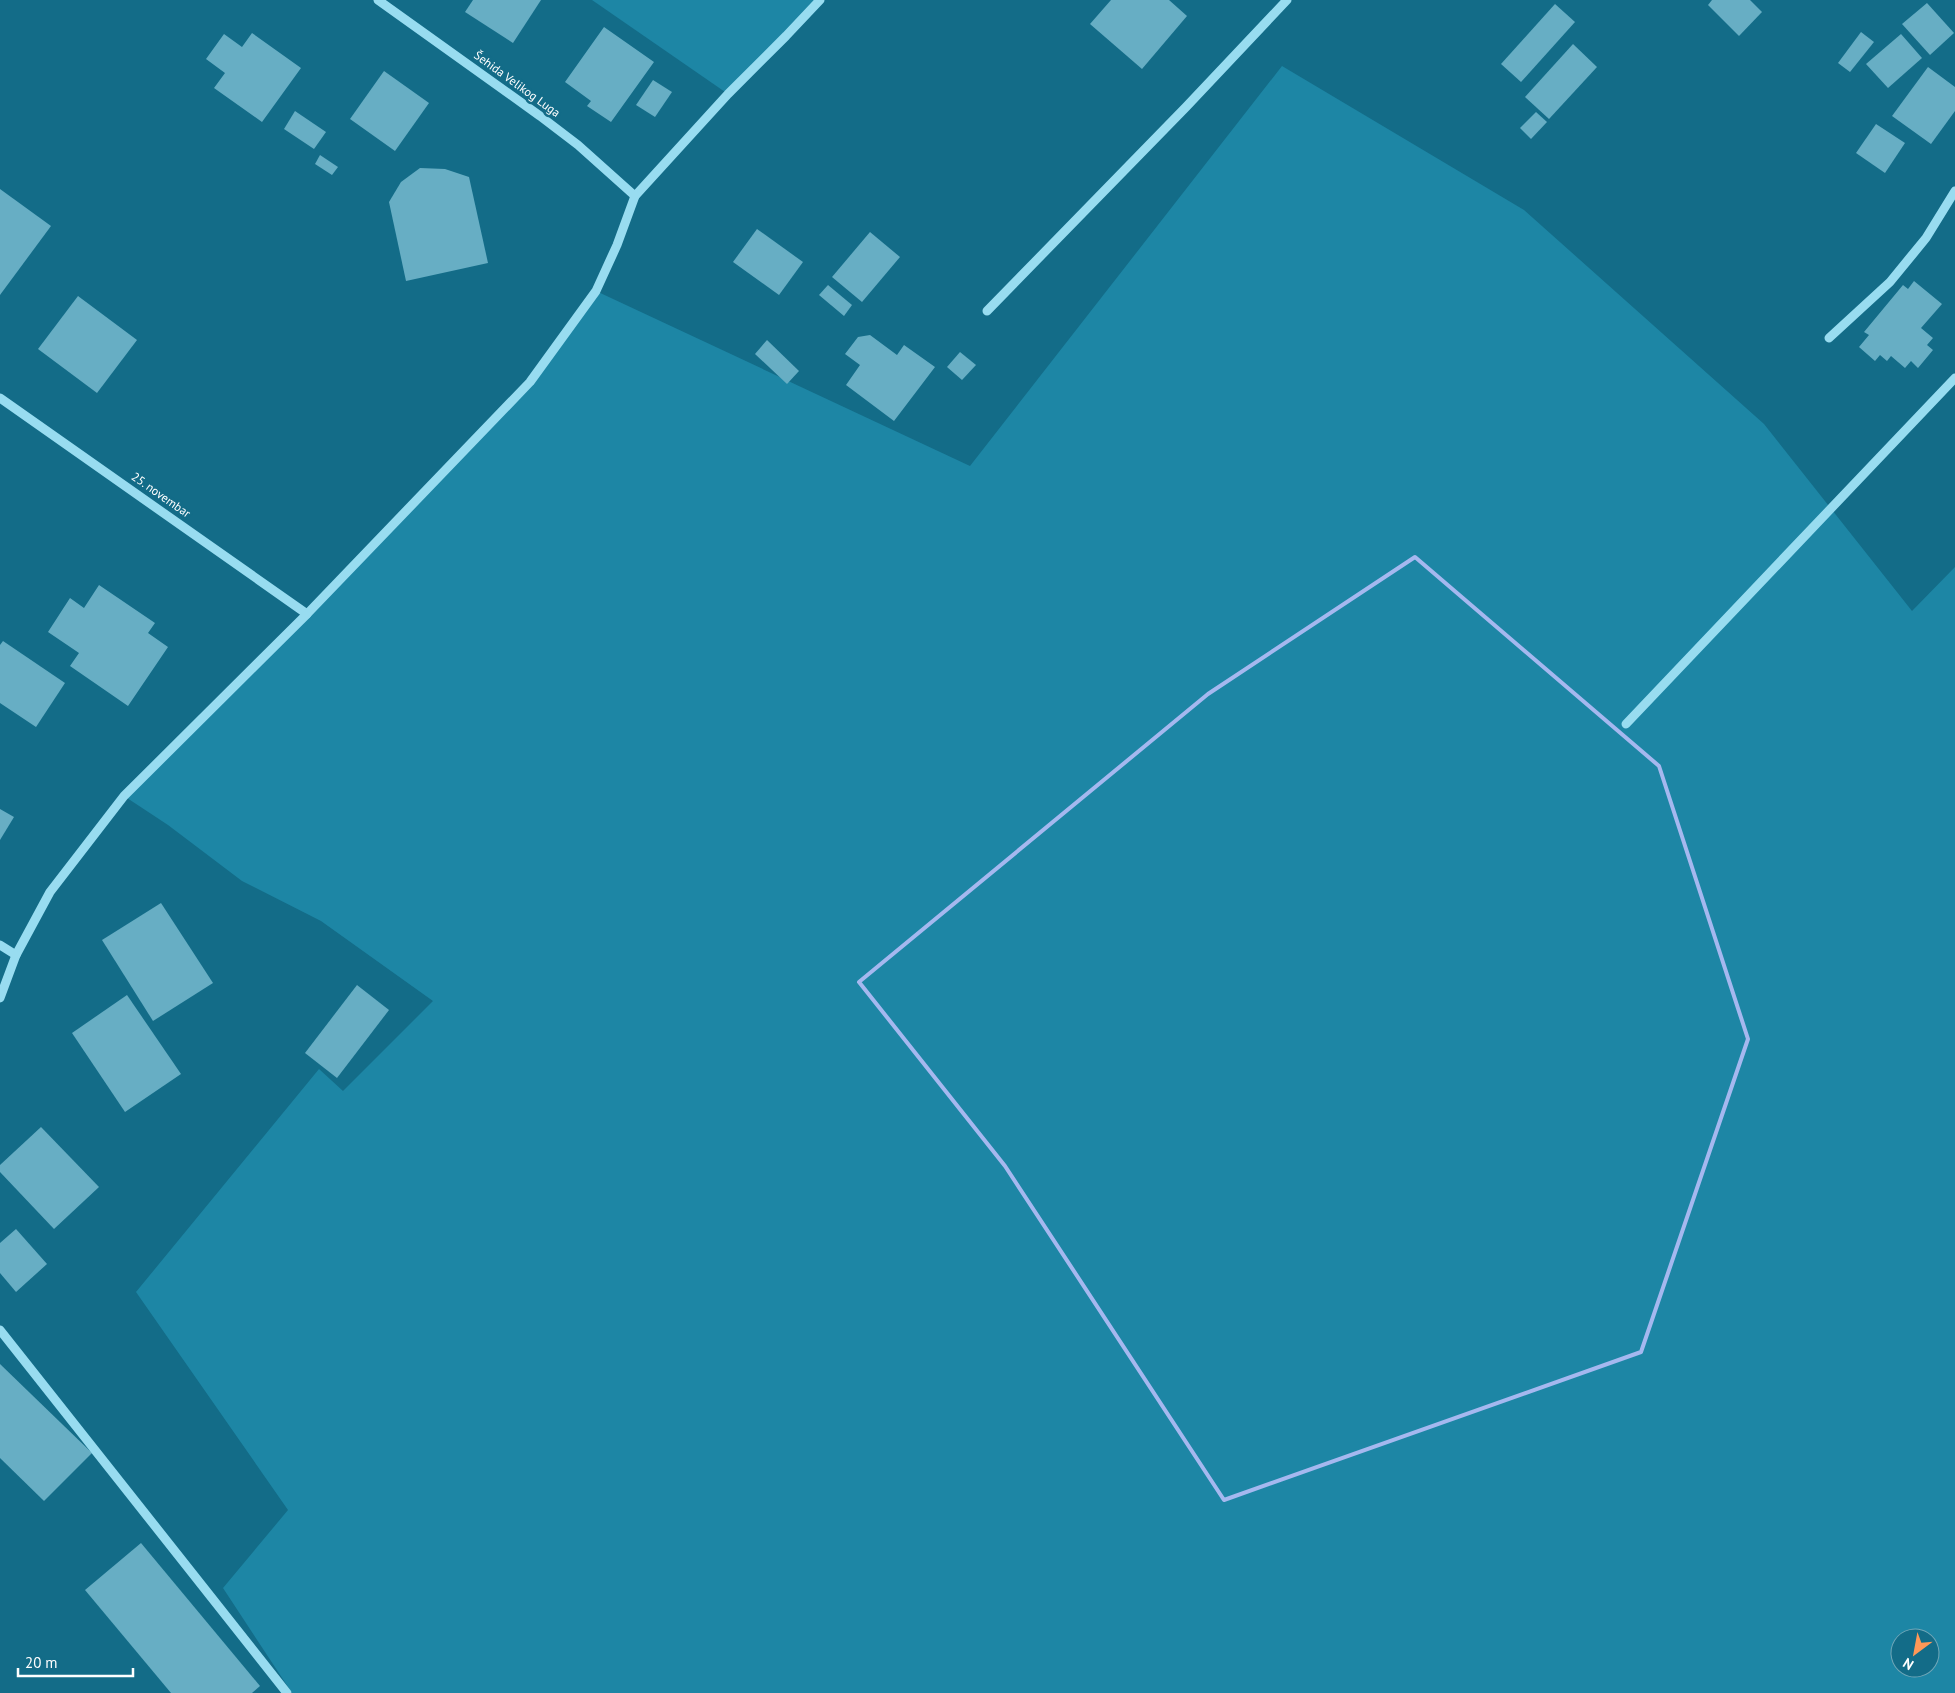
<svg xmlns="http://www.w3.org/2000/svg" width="1955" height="1693" viewBox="0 0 1955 1693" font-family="'PT Sans',sans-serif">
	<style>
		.green { fill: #1d86a5; fill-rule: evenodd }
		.building { fill: #67aec4 }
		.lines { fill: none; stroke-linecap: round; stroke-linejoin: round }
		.minor { stroke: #98dcf0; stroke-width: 9 }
		.marked { fill: none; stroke: #a5b8ef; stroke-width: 4; stroke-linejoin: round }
		.labels { text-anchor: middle; stroke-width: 5; stroke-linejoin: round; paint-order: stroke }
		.street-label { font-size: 12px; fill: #fff; stroke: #136c88 }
	</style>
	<rect width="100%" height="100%" fill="#136c88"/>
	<g class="green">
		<path d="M592 0H820L728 94Z"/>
		<path d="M1282 66 1524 210 1764 424 1912 611 1955 567V1693H292L223 1588 288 1510 136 1292 319 1069 343 1091 433 1001 321 921 242 881 168 825 124 796 530 382 596 291 970 466ZM1900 1638H1930V1668H1900Z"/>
	</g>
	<g class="building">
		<path d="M473 0H541L513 43 465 12Z"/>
		<path d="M1111 0H1169L1187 16 1142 69 1090 24Z"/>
		<path d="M1712 0H1750L1762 12 1739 36 1708 5Z"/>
		<path d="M1927 3 1954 33 1930 55 1902 24Z"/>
		<path d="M1555 4 1575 22 1521 82 1501 64Z"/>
		<path d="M604 27 654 62 611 122 587 106 591 101 565 82Z"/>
		<path d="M1861 32 1874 42 1850 72 1838 63Z"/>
		<path d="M252 33 301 68 262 122 214 88 225 73 206 59 224 34 242 47Z"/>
		<path d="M1901 34 1922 58 1888 88 1866 64Z"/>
		<path d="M1573 44 1597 67 1549 119 1525 97Z"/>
		<path d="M1928 67 1955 87V111L1931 144 1892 116Z"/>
		<path d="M384 71 429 103 395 151 350 119Z"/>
		<path d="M653 80 672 92 655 117 636 105Z"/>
		<path d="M295 111 326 132 314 149 284 129Z"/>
		<path d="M1536 112 1547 122 1531 139 1520 128Z"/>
		<path d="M1876 124 1905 143 1885 173 1856 153Z"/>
		<path d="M320 155 338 167 332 175 315 164Z"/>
		<path d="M420 168 445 169 469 177 488 263 406 281 389 202 401 182Z"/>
		<path d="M0 189 51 226 0 295Z"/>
		<path d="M757 229 803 262 779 295 733 262Z"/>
		<path d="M870 232 900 257 862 302 832 277Z"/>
		<path d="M1914 281 1942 304 1921 328 1933 338 1927 345 1933 350 1918 368 1911 361 1905 368 1891 356 1887 361 1880 355 1875 361 1859 347 1869 335 1864 332 1903 285 1908 289Z"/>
		<path d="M828 285 852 305 844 316 819 295Z"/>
		<path d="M78 296 137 340 97 393 38 349Z"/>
		<path d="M870 335 897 355 904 345 935 367 894 421 846 385 860 365 845 354 858 337Z"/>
		<path d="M767 340 799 371 787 384 755 354Z"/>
		<path d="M960 352 976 365 962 380 947 367Z"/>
		<path d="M99 585 155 623 148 633 168 647 128 706 70 666 79 653 48 632 70 598 84 608Z"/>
		<path d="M3 641 65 683 36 727 0 703V645Z"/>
		<path d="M0 809 14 817 0 840Z"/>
		<path d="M161 903 213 983 153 1021 102 940Z"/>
		<path d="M357 985 389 1010 337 1078 305 1053Z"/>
		<path d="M127 995 181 1074 125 1112 72 1033Z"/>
		<path d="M41 1127 99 1187 54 1229 0 1172V1165Z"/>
		<path d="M16 1229 47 1264 16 1292 0 1273V1243Z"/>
		<path d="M0 1364 92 1453 44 1501 0 1458Z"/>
		<path d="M141 1543 260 1686 252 1693H171L85 1590Z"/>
	</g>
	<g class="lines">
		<g class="minor">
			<path d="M378 0 540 116 578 145 635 196"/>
			<path d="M987 311 1186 107 1287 0"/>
			<path d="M1829 338 1890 282 1926 238 1955 191"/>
			<path d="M0 398 307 614"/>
			<path d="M1626 724 1955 378"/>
			<path d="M0 945 16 955"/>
			<path d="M0 998 16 955 50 892 124 796 307 614 530 382 596 291 617 245 635 196 728 94 786 36 820 0"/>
			<path d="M0 1330 287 1693"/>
		</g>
	</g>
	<path class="marked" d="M1415 557 1659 766 1748 1039 1641 1352 1224 1500 1005 1166 859 982 1208 694Z"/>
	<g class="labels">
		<g class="street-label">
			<text transform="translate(517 84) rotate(36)" y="4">Šehida Velikog Luga</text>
			<text transform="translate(161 495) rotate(35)" y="4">25. novembar</text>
		</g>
	</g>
	<g transform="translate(1915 1653) rotate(212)"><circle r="24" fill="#136c88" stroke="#71a7b8"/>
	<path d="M0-4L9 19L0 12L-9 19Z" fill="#ff9857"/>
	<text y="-8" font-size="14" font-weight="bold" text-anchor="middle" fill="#ffffff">N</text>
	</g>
	<path d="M18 1668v8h115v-8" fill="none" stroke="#ffffff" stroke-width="2.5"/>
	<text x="25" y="1668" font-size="15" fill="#ffffff" stroke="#136c88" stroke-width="4" paint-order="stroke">20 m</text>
</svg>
